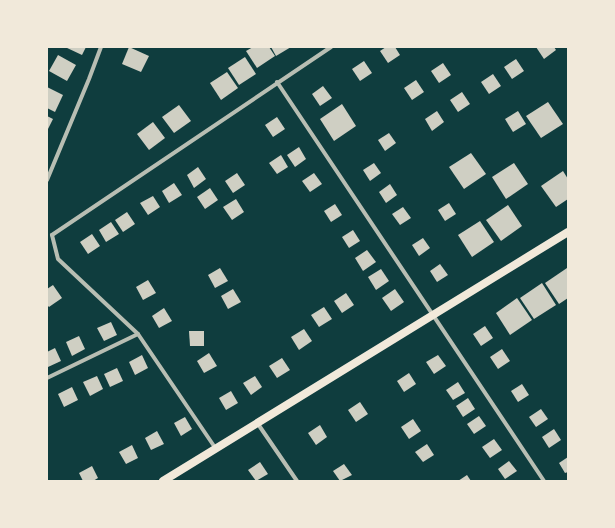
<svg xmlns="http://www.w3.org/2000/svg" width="615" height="528" viewBox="0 0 615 528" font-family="Inter,sans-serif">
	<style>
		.building { fill: #cfcfc3 }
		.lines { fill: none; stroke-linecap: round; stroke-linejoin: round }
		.minor { stroke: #b8beb3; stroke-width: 4 }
		.secondary { stroke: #f1e9da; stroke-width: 8 }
	</style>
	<rect width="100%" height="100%" fill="#0f3d3e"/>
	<g class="building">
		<path d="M65 47H86L82 55Z"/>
		<path d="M129 47 149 56 141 72 122 64Z"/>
		<path d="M253 47H269L275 56 257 68 246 51Z"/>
		<path d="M271 47H291L276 56Z"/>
		<path d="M386 47H395L400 55 388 63 380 51Z"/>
		<path d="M536 47H554L556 50 544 59Z"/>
		<path d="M58 55 76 65 67 81 49 71Z"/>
		<path d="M245 57 256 74 239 85 228 68Z"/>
		<path d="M516 59 524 71 512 79 504 67Z"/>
		<path d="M364 61 372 73 360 81 352 69Z"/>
		<path d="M443 63 451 75 439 83 431 71Z"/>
		<path d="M227 72 238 88 221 100 210 83Z"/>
		<path d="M493 74 501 86 489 94 481 82Z"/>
		<path d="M416 80 424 92 412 100 404 88Z"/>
		<path d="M323 86 332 98 320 106 312 94Z"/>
		<path d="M47 87 63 95 55 112 47 108Z"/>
		<path d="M462 92 470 104 458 112 450 100Z"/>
		<path d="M548 102 563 124 541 138 526 116Z"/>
		<path d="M342 104 356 126 334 141 320 119Z"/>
		<path d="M179 105 191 121 174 133 162 117Z"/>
		<path d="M437 111 444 122 432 131 425 119Z"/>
		<path d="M518 111 526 124 513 132 505 119Z"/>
		<path d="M47 116 53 119 47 131Z"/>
		<path d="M277 117 285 129 273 137 265 125Z"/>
		<path d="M153 122 165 138 149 150 137 134Z"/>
		<path d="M389 133 396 143 385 151 378 140Z"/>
		<path d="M299 147 306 159 295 167 287 155Z"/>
		<path d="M471 153 486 174 464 189 449 167Z"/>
		<path d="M281 155 288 167 277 174 269 163Z"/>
		<path d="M374 163 381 173 370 181 363 170Z"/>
		<path d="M514 163 528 184 506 199 492 177Z"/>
		<path d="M198 167 206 179 194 188 187 175Z"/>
		<path d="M563 171 568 179V199L556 207 541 186Z"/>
		<path d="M237 173 245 185 233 193 225 181Z"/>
		<path d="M314 173 322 184 310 192 302 181Z"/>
		<path d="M174 183 182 195 169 203 162 191Z"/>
		<path d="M390 184 397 195 386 203 379 192Z"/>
		<path d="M210 188 218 200 205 209 197 197Z"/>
		<path d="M153 196 160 207 148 215 140 203Z"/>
		<path d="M236 199 244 212 232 220 223 207Z"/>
		<path d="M449 203 456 214 445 221 438 210Z"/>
		<path d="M335 204 342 215 331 222 324 211Z"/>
		<path d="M508 205 522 226 501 241 486 220Z"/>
		<path d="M403 207 411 218 400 225 392 214Z"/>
		<path d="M127 212 135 224 123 232 115 220Z"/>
		<path d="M480 221 494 242 472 257 458 235Z"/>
		<path d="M111 222 119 234 106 242 99 230Z"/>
		<path d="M353 230 360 241 349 248 342 237Z"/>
		<path d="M92 234 100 246 88 254 80 242Z"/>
		<path d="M423 238 430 248 419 256 412 245Z"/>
		<path d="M367 250 376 262 363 271 355 258Z"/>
		<path d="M440 264 448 275 437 282 430 271Z"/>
		<path d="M220 268 228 281 215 288 208 275Z"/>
		<path d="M567 268 568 298 559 304 545 283Z"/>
		<path d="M381 269 389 281 376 290 368 277Z"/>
		<path d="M148 280 156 293 143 300 136 287Z"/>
		<path d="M542 283 556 305 534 319 520 298Z"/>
		<path d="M53 285 62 298 49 307 47 305V289Z"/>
		<path d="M233 289 241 302 228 309 221 296Z"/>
		<path d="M395 289 404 302 391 311 382 298Z"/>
		<path d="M346 293 354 305 342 313 334 301Z"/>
		<path d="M517 298 532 320 510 335 496 313Z"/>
		<path d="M324 307 332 319 319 327 311 315Z"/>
		<path d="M164 308 172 321 159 328 152 316Z"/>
		<path d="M111 322 117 335 104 341 97 328Z"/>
		<path d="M485 326 493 338 481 346 473 334Z"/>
		<path d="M304 329 312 341 299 350 291 337Z"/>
		<path d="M189 331H204V346H190Z"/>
		<path d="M79 336 85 349 72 356 66 342Z"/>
		<path d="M55 348 61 361 48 367 47 352Z"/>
		<path d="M502 349 510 361 498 369 490 357Z"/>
		<path d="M209 353 217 366 204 373 197 361Z"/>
		<path d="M142 355 148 368 135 375 129 362Z"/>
		<path d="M438 355 446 366 434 374 426 362Z"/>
		<path d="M282 358 290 370 277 378 269 366Z"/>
		<path d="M117 368 123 381 110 387 104 374Z"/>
		<path d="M409 373 416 384 404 392 397 381Z"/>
		<path d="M97 376 103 389 90 396 83 382Z"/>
		<path d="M255 376 262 387 251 395 243 383Z"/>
		<path d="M458 382 465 393 453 400 446 390Z"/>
		<path d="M522 384 529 395 518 402 511 391Z"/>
		<path d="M72 387 78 400 64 407 58 394Z"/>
		<path d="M231 391 238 403 226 410 219 398Z"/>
		<path d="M468 398 475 409 463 417 456 406Z"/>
		<path d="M360 402 368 414 356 422 348 410Z"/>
		<path d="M541 409 548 419 536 427 529 417Z"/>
		<path d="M479 416 486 426 474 434 467 424Z"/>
		<path d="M185 417 192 429 181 436 174 423Z"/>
		<path d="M413 419 421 431 409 439 401 427Z"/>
		<path d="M320 425 327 437 316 445 308 433Z"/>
		<path d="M554 429 561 440 549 448 542 437Z"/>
		<path d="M157 431 164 444 151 450 145 438Z"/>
		<path d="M494 439 502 450 490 458 482 447Z"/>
		<path d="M427 444 434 455 423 462 415 452Z"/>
		<path d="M132 445 138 458 126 464 119 452Z"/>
		<path d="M568 457V472L565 473 559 463Z"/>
		<path d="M509 461 517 471 505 479 498 469Z"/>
		<path d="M260 462 268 474 256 481 248 470Z"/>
		<path d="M344 464 352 475 340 481 333 471Z"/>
		<path d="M92 466 98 478 93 481H83L79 473Z"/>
		<path d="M467 475 471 481H458Z"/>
	</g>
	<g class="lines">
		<g class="minor">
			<path d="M277 82 544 481"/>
			<path d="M47 180 89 79 101 47"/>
			<path d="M52 235 331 47"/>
			<path d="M52 235 58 259 138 334 216 449"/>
			<path d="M47 378 138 334"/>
			<path d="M258 424 297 481"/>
		</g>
		<path class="secondary" d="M163 481 568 232"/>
	</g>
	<rect width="615" height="528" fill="none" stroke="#f1e9da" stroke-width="96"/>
</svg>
